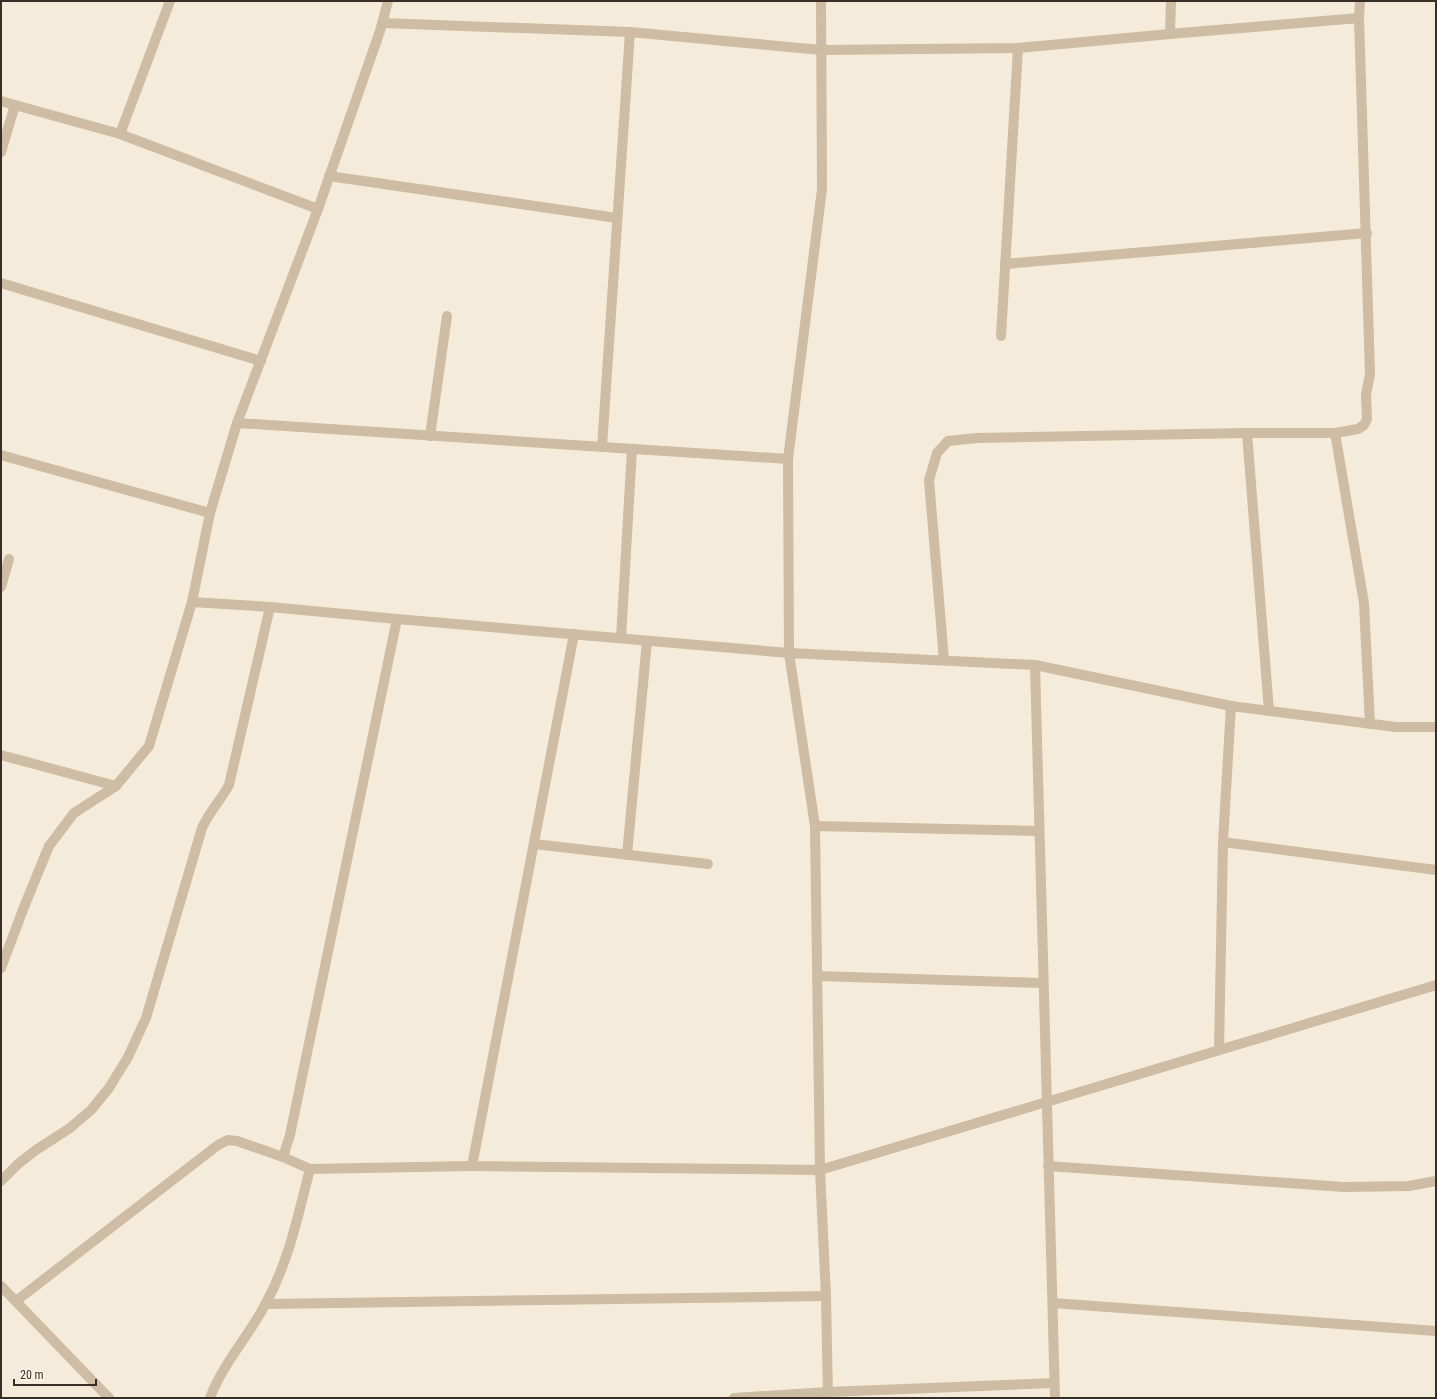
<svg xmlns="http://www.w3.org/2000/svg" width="1437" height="1399" viewBox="0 0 1437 1399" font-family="'Roboto Condensed',sans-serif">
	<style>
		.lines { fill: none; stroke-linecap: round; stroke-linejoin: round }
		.minor { stroke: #cebca4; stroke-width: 10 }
		.tertiary { stroke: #cebca4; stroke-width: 10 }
	</style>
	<rect width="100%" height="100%" fill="#f4ebda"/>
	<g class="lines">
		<g class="minor">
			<path d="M1360 1 1359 18 1370 374 1366 395 1367 419 1364 425 1358 429 1335 433 1364 603 1370 724"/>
			<path d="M382 23 630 32"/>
			<path d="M1170 34 1359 18"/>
			<path d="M1 101 15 105"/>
			<path d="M120 134 170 1"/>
			<path d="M1 152 15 105 120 134 318 209"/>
			<path d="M329 176 617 218"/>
			<path d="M1005 264 1367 233"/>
			<path d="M1 283 261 361"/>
			<path d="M1001 336 1018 48"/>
			<path d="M237 423 788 459"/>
			<path d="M1247 433 1269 711"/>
			<path d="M430 436 447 316"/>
			<path d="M602 447 630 32 821 50 1018 48 1170 34 1171 1"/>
			<path d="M1 455 210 513"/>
			<path d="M1 587 9 559"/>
			<path d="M192 602 270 607 397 619 789 653 788 459 822 189 821 1"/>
			<path d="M397 619 290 1135 283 1157 310 1169 472 1166"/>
			<path d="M574 634 472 1166 820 1170 1436 985"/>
			<path d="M621 638 632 449"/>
			<path d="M944 660 929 480 937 453 948 441 977 438 1247 433H1335"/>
			<path d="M1035 665 1231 706 1223 842 1219 1050"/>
			<path d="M1231 706 1396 727H1436"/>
			<path d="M1 755 116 786"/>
			<path d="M815 826 1039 831"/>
			<path d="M1223 842 1436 870"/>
			<path d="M534 844 708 864"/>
			<path d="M627 855 647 641"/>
			<path d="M1 968 24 907 49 846 74 813 116 786 149 746 192 602 210 513 237 423 318 209 380 31 388 1"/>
			<path d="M817 976 1043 983"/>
			<path d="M1048 1166 1344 1187 1409 1186 1436 1181"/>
			<path d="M1 1181 18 1164 36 1150 70 1128 91 1110 109 1088 128 1057 146 1018 202 828C209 812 221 800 229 785L270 607"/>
			<path d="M16 1301 218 1145 228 1140 237 1141 283 1157"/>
			<path d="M1053 1303 1436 1331"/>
			<path d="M266 1304 826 1296"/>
			<path d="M210 1398C223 1363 249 1336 266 1303 289 1261 298 1215 310 1169"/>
			<path d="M734 1398 828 1392 1054 1383"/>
			<path d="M828 1398 826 1296 820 1170 815 826 789 653 1035 665 1055 1398"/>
		</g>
		<path class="tertiary" d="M1 1286 109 1398"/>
	</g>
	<rect width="1437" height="1399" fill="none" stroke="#382e27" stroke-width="4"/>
	<path d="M14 1379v6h82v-6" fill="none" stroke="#382e27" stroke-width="2"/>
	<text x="20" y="1379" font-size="12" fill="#382e27" stroke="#fbf4e7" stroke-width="3" paint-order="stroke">20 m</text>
</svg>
